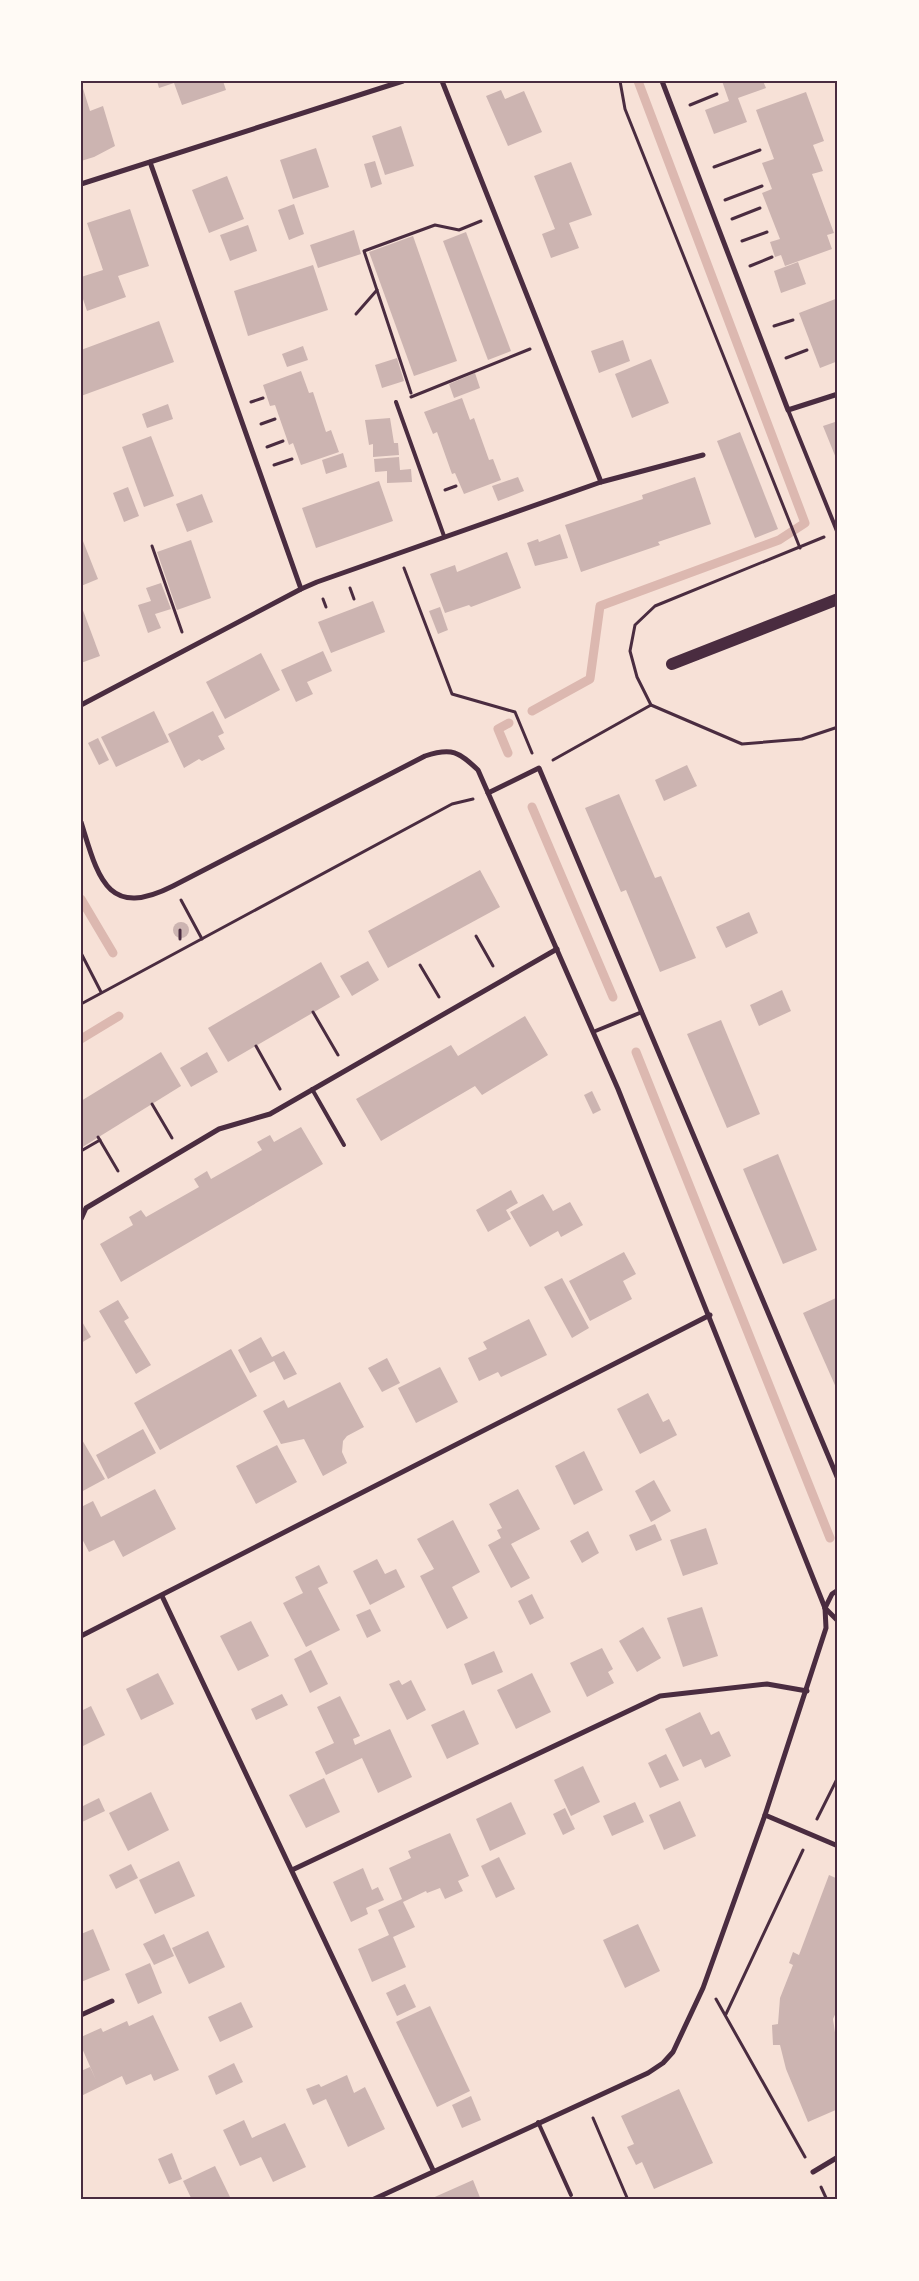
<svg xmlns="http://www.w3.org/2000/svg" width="919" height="2281" viewBox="0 0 919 2281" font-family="'PT Sans Narrow',sans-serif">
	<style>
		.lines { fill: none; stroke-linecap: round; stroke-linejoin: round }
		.stream { stroke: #dcb8b0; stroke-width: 9 }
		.building { fill: #ccb4b1 }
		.path { stroke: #4a2c40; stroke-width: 3 }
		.service { stroke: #4a2c40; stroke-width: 4 }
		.minor { stroke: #4a2c40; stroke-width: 5 }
		.primary { stroke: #4a2c40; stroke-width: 12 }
		.neatline { fill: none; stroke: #4a2c40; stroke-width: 2 }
	</style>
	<rect width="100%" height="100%" fill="#f7e1d7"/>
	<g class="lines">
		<g class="stream">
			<path d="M532 711 590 679 600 606 779 540 805 523 638 81"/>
			<path d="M508 753 498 729 509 723"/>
			<path d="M532 807 613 997"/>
			<path d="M81 899 113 953"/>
			<path d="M81 1039 119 1016"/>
			<path d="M636 1052 830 1538"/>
		</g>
	</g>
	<g class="building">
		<path d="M157 81H223L226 90 182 105 174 83 159 88Z"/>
		<path d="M722 81H763L766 88 738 98 747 122 714 134 705 110 729 101Z"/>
		<path d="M81 82 90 111 103 106 115 146 94 157 81 161Z"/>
		<path d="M501 90 505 99 524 91 542 132 508 146 486 96Z"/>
		<path d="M806 92 824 141 813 145 823 171 812 174 834 233 827 235 832 249 785 266 781 255 775 257 770 242 780 239 762 193 772 189 762 163 774 159 756 110Z"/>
		<path d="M401 126 414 166 385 175 372 136Z"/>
		<path d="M316 148 329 187 293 199 280 160Z"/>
		<path d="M375 161 382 184 371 188 364 164Z"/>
		<path d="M571 162 592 215 569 223 579 248 551 258 542 234 555 229 534 176Z"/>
		<path d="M227 176 244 219 209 233 192 190Z"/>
		<path d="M294 204 304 234 289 240 278 210Z"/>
		<path d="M130 209 149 266 118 276 126 297 87 311 81 293V277L103 270 87 223Z"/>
		<path d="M248 225 257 251 230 261 220 235Z"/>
		<path d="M354 230 361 254 318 268 310 245Z"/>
		<path d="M466 232 511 351 488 360 443 241Z"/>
		<path d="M413 236 457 361 414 376 369 252Z"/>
		<path d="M798 262 806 284 781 293 774 271Z"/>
		<path d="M313 265 328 310 248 336 234 291Z"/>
		<path d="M838 298V361L820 368 799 313Z"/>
		<path d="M159 321 174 362 81 396V350Z"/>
		<path d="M623 340 630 361 599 373 591 351Z"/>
		<path d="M303 346 308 360 287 367 282 354Z"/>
		<path d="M397 358 404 381 382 388 375 365Z"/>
		<path d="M651 359 669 403 632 418 615 374Z"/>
		<path d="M301 371 309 393 313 392 326 432 331 430 339 452 301 465 293 443 289 445 275 405 270 406 263 385Z"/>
		<path d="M475 373 480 388 454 398 449 384Z"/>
		<path d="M462 398 470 420 474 418 489 460 493 459 501 480 464 494 455 473 452 474 437 432 433 434 424 412Z"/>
		<path d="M168 404 173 419 147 428 142 414Z"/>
		<path d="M390 418 394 443H398L399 455 373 457V444L369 445 365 420Z"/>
		<path d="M838 421V463L823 426Z"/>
		<path d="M740 432 778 529 755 538 717 441Z"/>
		<path d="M151 436 174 496 144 507 122 447Z"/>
		<path d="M343 453 347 467 326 474 322 460Z"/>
		<path d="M399 457 400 470 411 469 412 482 387 483V471L375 472 374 459Z"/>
		<path d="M518 477 524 491 498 501 492 486Z"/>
		<path d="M695 477 711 524 658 542 660 545 581 572 565 525 643 499 642 495Z"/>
		<path d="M379 481 393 521 316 548 302 508Z"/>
		<path d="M128 487 139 516 124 522 113 493Z"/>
		<path d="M202 494 213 522 187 532 176 504Z"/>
		<path d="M560 534 568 558 535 566 527 543 538 539 539 542Z"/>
		<path d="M81 536 98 579 81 586Z"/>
		<path d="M191 540 211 598 177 610 157 552Z"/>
		<path d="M507 552 521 588 471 607 469 605 445 613 430 574 455 565 457 572Z"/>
		<path d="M161 583 171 609 155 614 161 628 148 633 138 605 151 601 146 588Z"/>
		<path d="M373 601 385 632 331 653 318 622Z"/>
		<path d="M81 605 100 656 81 663Z"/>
		<path d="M440 607 448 630 438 634 429 611Z"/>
		<path d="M323 651 332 671 307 682 313 694 296 702 281 670Z"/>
		<path d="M261 653 280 690 225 719 206 682Z"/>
		<path d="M154 711 169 742 116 767 101 737Z"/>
		<path d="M213 711 224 733 218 736 225 749 202 761 199 759 184 768 168 734Z"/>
		<path d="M98 738 109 760 99 765 88 743Z"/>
		<path d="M687 765 697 786 664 801 655 780Z"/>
		<path d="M619 794 655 878 661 876 696 958 660 972 626 890 621 892 585 808Z"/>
		<path d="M480 870 500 907 388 968 368 931Z"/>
		<path d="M749 912 758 933 726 948 716 927Z"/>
		<circle cx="181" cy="930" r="8"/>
		<path d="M368 961 379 980 352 996 340 976Z"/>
		<path d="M321 962 340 997 228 1062 208 1028Z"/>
		<path d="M782 990 791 1011 759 1026 750 1005Z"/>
		<path d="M525 1016 548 1055 482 1095 475 1086 381 1141 356 1099 451 1045 458 1056Z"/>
		<path d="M721 1020 760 1114 727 1128 687 1034Z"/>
		<path d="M161 1052 181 1086 81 1148V1101Z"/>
		<path d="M207 1052 218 1072 191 1087 180 1068Z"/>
		<path d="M592 1091 601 1110 593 1114 584 1095Z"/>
		<path d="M301 1127 323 1164 121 1282 100 1244 133 1225 129 1217 141 1210 146 1217 199 1187 194 1179 207 1171 211 1179 234 1166 262 1150 257 1142 270 1135 274 1142Z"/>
		<path d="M778 1154 817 1250 783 1264 743 1169Z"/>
		<path d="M511 1190 518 1203 506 1210 511 1219 488 1232 476 1210Z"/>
		<path d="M543 1194 553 1211 570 1202 583 1225 561 1237 558 1231 530 1247 510 1212Z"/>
		<path d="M624 1252 636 1274 623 1281 632 1299 590 1321 569 1281Z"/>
		<path d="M562 1278 589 1328 572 1338 544 1287Z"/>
		<path d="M836 1298 838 1303V1392L803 1313Z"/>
		<path d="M118 1300 129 1318 124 1321 151 1365 136 1374 99 1311Z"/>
		<path d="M529 1319 547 1355 501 1377 498 1372 479 1381 468 1358 487 1349 483 1342Z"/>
		<path d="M81 1320 91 1337 81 1343Z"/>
		<path d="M261 1337 272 1357 284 1351 297 1374 284 1380 274 1361 250 1373 238 1350Z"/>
		<path d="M231 1349 257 1396 160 1450 134 1403Z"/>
		<path d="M387 1358 400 1383 382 1392 368 1368Z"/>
		<path d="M440 1367 458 1402 416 1423 398 1388Z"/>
		<path d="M340 1382 364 1427 347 1436 343 1441 342 1452 347 1463 323 1476 304 1439 281 1444 263 1411 284 1400 288 1408Z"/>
		<path d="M648 1393 663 1422 669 1419 677 1435 640 1454 617 1409Z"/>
		<path d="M143 1429 156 1453 108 1479 96 1455Z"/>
		<path d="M81 1438 105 1479 81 1492Z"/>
		<path d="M277 1445 297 1482 256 1504 236 1466Z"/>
		<path d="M584 1451 603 1490 574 1505 555 1466Z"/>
		<path d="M654 1480 671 1511 651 1522 635 1491Z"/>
		<path d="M155 1489 176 1529 123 1557 114 1540 89 1552 81 1537V1507L93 1501 101 1517Z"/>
		<path d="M518 1489 540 1529 511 1544 530 1578 511 1588 488 1545 501 1538 497 1530 502 1528 489 1504Z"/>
		<path d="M453 1520 480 1572 452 1587 468 1618 447 1629 420 1576 434 1569 417 1539Z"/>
		<path d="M655 1524 662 1540 636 1551 629 1535Z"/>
		<path d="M706 1528 718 1564 683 1576 670 1540Z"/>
		<path d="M588 1531 599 1553 582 1563 570 1541Z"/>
		<path d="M377 1559 385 1574 396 1569 405 1587 370 1605 353 1571Z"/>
		<path d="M319 1565 328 1583 318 1588 340 1630 306 1647 283 1603 303 1593 295 1577Z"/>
		<path d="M532 1594 544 1618 530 1625 518 1601Z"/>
		<path d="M702 1607 718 1656 683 1667 667 1618Z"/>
		<path d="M370 1609 381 1631 367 1638 356 1615Z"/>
		<path d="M251 1621 269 1656 238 1671 220 1636Z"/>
		<path d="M643 1627 661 1658 637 1672 619 1641Z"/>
		<path d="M602 1648 613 1669 608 1672 614 1683 587 1697 570 1663Z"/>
		<path d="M311 1650 328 1684 310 1693 294 1659Z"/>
		<path d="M494 1651 503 1672 472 1685 464 1664Z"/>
		<path d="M158 1673 174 1704 141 1720 126 1689Z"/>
		<path d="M532 1673 551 1712 516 1729 497 1690Z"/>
		<path d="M399 1680 402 1685 411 1680 426 1710 407 1720 389 1684Z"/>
		<path d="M282 1694 288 1705 256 1720 251 1709Z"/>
		<path d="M340 1696 360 1736 353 1739 355 1745 390 1729 412 1777 378 1793 362 1758 326 1775 315 1752 334 1743 317 1707Z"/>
		<path d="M91 1706 105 1735 81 1747V1711Z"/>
		<path d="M464 1710 479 1744 447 1759 431 1725Z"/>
		<path d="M700 1712 711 1735 719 1731 731 1756 705 1768 701 1759 683 1767 665 1729Z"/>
		<path d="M666 1754 679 1780 660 1788 648 1763Z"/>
		<path d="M583 1766 600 1802 571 1816 554 1780Z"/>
		<path d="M324 1778 340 1812 306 1828 289 1795Z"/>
		<path d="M151 1792 169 1830 128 1851 109 1813Z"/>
		<path d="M99 1798 105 1811 82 1822 81 1807Z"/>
		<path d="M680 1801 696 1836 664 1850 649 1815Z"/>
		<path d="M511 1802 526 1834 490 1851 476 1819Z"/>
		<path d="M635 1802 644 1822 612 1836 603 1816Z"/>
		<path d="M565 1808 575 1829 563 1835 553 1814Z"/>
		<path d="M450 1833 469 1876 458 1881 463 1891 445 1899 440 1888 427 1893 426 1891 403 1902 415 1927 393 1937 406 1967 372 1982 358 1949 389 1935 378 1910 402 1899 389 1868 411 1858 408 1851Z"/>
		<path d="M499 1857 515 1889 496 1898 481 1866Z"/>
		<path d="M179 1861 195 1896 155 1914 139 1880Z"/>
		<path d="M131 1864 138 1878 116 1889 109 1875Z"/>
		<path d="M363 1868 372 1890 378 1887 384 1900 366 1908 368 1914 351 1922 333 1882Z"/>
		<path d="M829 1875 838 1879V2008L833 2019 838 2053V2109L808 2122 786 2069 780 2045H773L772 2025 778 2024 780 1998 793 1965 789 1963 793 1952 799 1955Z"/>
		<path d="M638 1924 660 1971 625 1988 603 1940Z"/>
		<path d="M93 1929 110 1970 81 1982V1934Z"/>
		<path d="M208 1931 225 1967 189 1984 172 1948Z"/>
		<path d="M164 1934 174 1956 154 1965 143 1944Z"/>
		<path d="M150 1963 162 1993 138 2004 125 1974Z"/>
		<path d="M405 1984 416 2007 397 2016 386 1993Z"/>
		<path d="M241 2002 253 2027 220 2042 208 2017Z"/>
		<path d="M430 2006 470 2091 437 2107 396 2022Z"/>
		<path d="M153 2015 179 2070 154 2081 151 2074 126 2085 122 2076 81 2096V2071L90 2067 96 2080 81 2046V2037L101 2028 103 2032 127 2021 129 2026Z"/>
		<path d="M234 2063 243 2082 216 2095 208 2076Z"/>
		<path d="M347 2075 354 2093 365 2087 385 2129 348 2147 326 2099 313 2105 306 2089 319 2084 321 2087Z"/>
		<path d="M679 2089 713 2163 654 2189 642 2162 636 2165 627 2147 634 2144 621 2116Z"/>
		<path d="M471 2096 481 2120 462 2128 452 2105Z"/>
		<path d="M244 2120 252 2138 285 2123 306 2167 273 2182 261 2157 240 2166 223 2130Z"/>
		<path d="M172 2153 182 2179 169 2184 158 2159Z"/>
		<path d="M215 2166 230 2197 224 2200H192L183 2181Z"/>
		<path d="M473 2180 481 2200H428Z"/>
	</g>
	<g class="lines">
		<g class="path">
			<path d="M620 81 625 109 800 548"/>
			<path d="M690 105 717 94"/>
			<path d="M714 167 760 150"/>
			<path d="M725 200 762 186"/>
			<path d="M732 219 760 208"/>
			<path d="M742 241 767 232"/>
			<path d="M750 266 772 257"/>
			<path d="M356 314 377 290"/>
			<path d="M774 326 793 320"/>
			<path d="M786 358 807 350"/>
			<path d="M411 393 364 251 435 225 459 230 481 221"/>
			<path d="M411 397 530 349"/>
			<path d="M251 402 263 398"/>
			<path d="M261 424 275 419"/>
			<path d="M267 447 283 441"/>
			<path d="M274 465 292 459"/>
			<path d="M445 490 456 486"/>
			<path d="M824 537 655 606 635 625 630 651 637 677 651 705 742 744 802 739 838 727"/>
			<path d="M152 546 182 632"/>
			<path d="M404 568 452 694 515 712 532 753"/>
			<path d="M350 588 354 599"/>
			<path d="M323 599 326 607"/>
			<path d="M553 760 651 705"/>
			<path d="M181 900 202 939"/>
			<path d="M476 936 493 966"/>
			<path d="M180 939V930"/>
			<path d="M81 953 101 992"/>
			<path d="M420 965 439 997"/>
			<path d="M81 1004 452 804 473 799"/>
			<path d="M313 1012 338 1055"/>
			<path d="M256 1046 280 1089"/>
			<path d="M152 1104 172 1138"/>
			<path d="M98 1137 118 1171"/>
			<path d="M81 1151 100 1140"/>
			<path d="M817 1819 838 1777"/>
			<path d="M716 1999 805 2157"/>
			<path d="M726 2014 803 1850"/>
			<path d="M593 2118 628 2200"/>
			<path d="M821 2187 827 2200"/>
		</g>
		<g class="service">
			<path d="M396 402 444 536"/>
			<path d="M788 410 837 531"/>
			<path d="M593 1032 642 1012"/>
			<path d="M312 1089 344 1145"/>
			<path d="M538 2122 571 2195"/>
		</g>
		<g class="minor">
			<path d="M442 81 601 482"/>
			<path d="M662 81 788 410 838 394"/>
			<path d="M150 162 301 589"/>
			<path d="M81 184 403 81"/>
			<path d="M81 705 301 589 317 582 601 482 703 455"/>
			<path d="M488 793 539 768 838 1479"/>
			<path d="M81 822C98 876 106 920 173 886L425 756C452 747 459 752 478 770L618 1089 825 1608 826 1628 765 1815 703 1988 673 2052 663 2063 648 2073 372 2200"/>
			<path d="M81 1219 86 1208 219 1129 270 1114 557 949"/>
			<path d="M162 1596 433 2170"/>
			<path d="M825 1608 832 1594 838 1590"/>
			<path d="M825 1608 838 1621"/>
			<path d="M81 1636 710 1315"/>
			<path d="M765 1815 838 1846"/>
			<path d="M292 1870 660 1696 767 1684 807 1691"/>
			<path d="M81 2015 112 2001"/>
			<path d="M813 2172 838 2157"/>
		</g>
		<path class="primary" d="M672 664 838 599"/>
	</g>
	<rect width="919" height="2281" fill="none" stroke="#fffaf5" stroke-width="165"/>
	<rect x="82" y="82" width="754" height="2116" class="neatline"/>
</svg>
